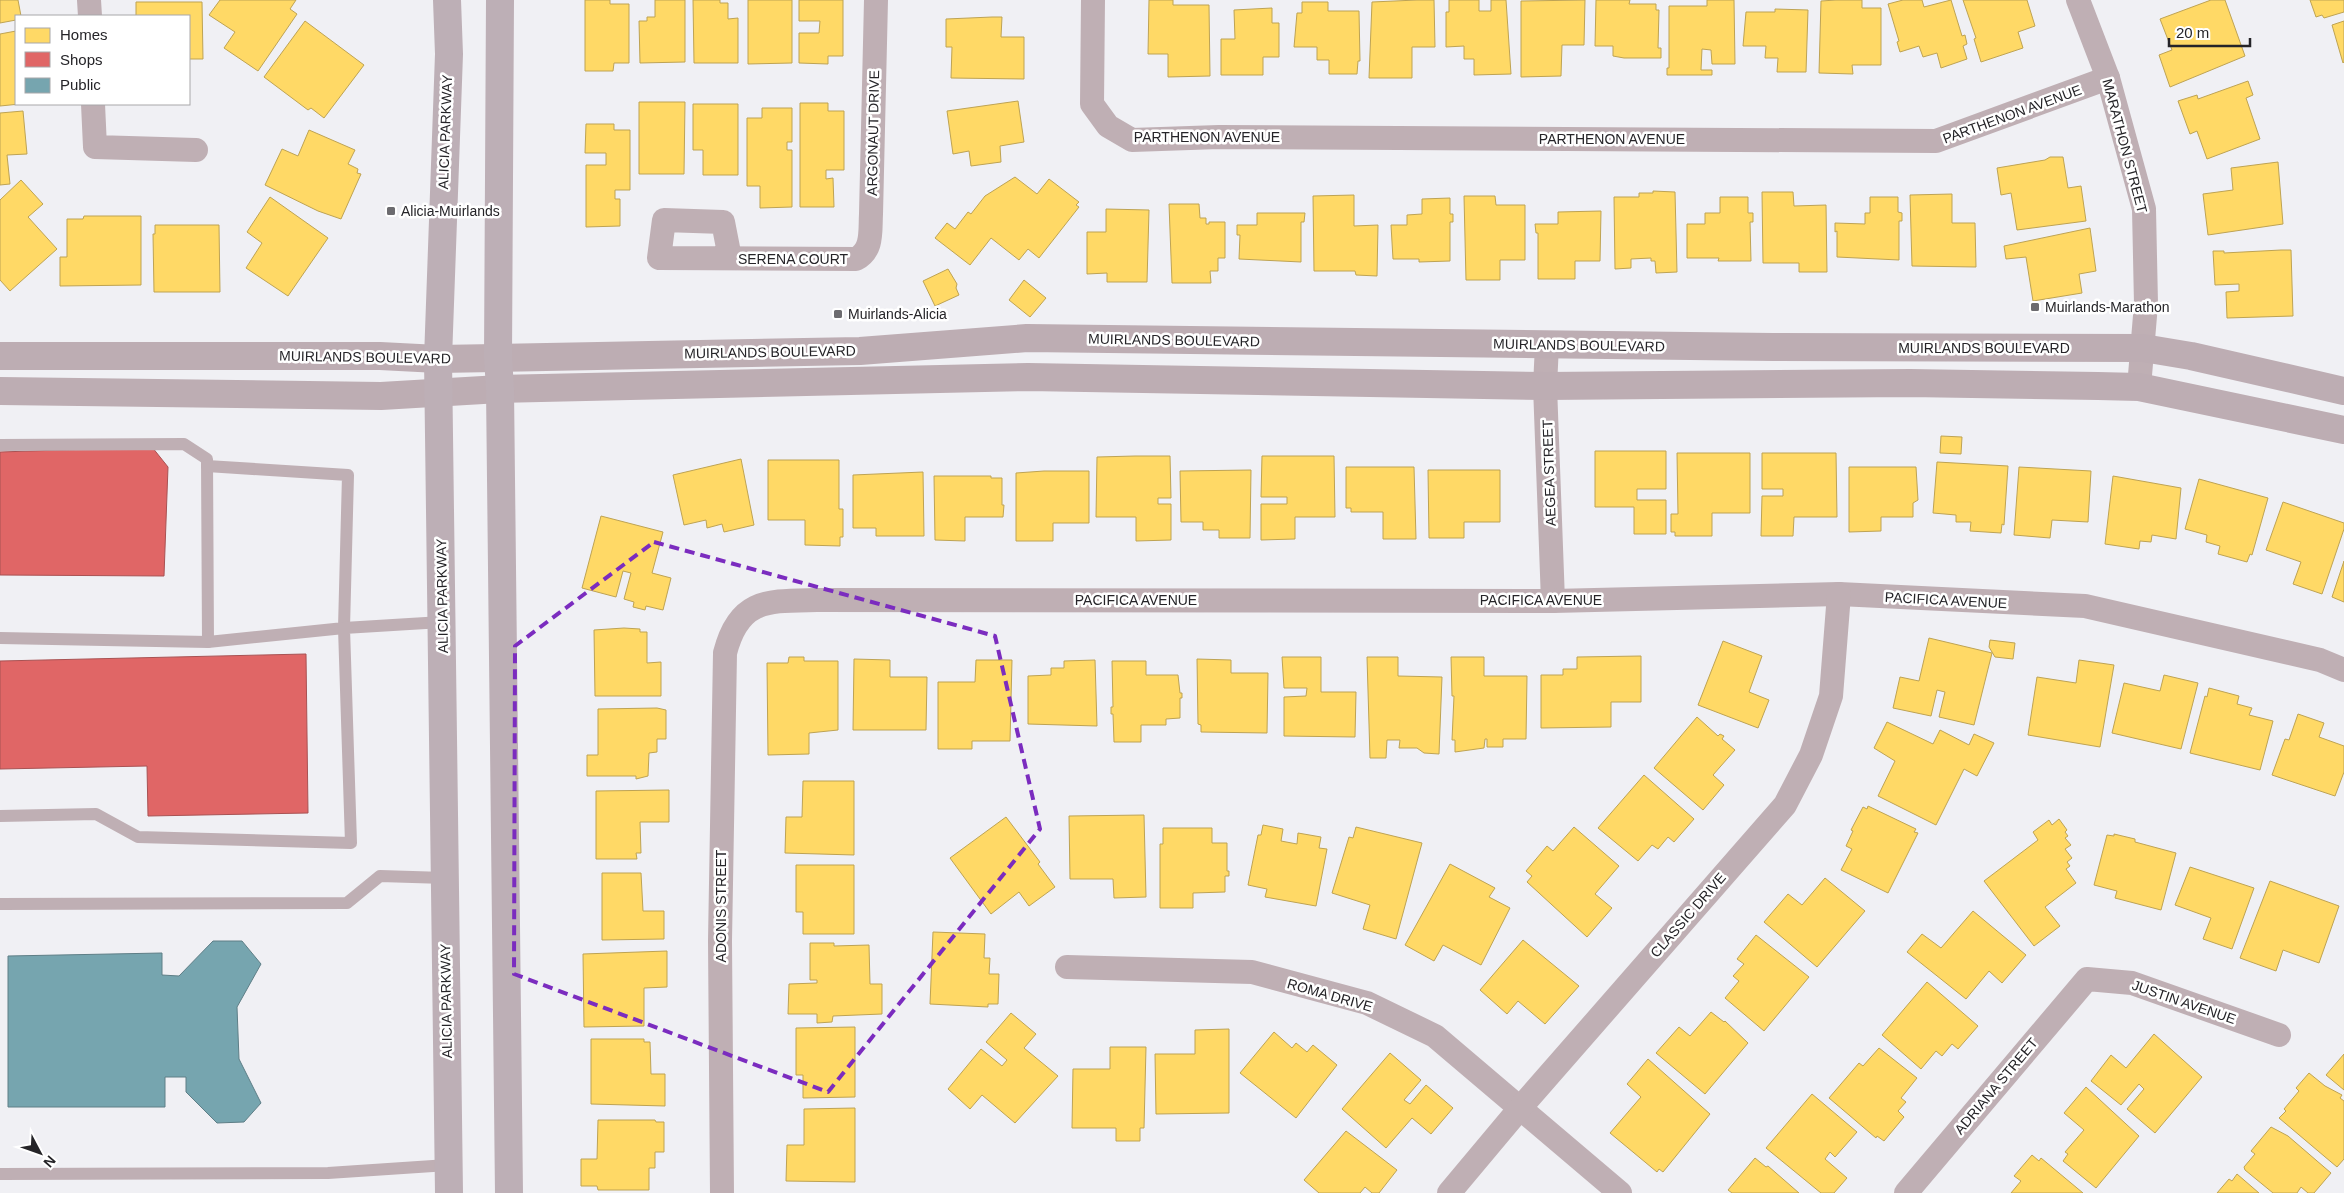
<svg xmlns="http://www.w3.org/2000/svg" width="2344" height="1193" viewBox="0 0 2344 1193" font-family="Arial,sans-serif">
	<style>
		.homes { fill: #ffd966; stroke: #bea353 }
		.shops { fill: #e06666; stroke: #a85253 }
		.public { fill: #76a5af; stroke: #5e7e86 }
		.lines { fill: none; stroke-linecap: round; stroke-linejoin: round }
		.lane { stroke: #bfafb4; stroke-width: 12 }
		.street { stroke: #bfafb4; stroke-width: 24 }
		.secondary { stroke: #bdadb3; stroke-width: 28 }
		.primary { stroke: #bdafb6; stroke-width: 28 }
		.marked { fill: none; stroke: #7b2cbf; stroke-width: 4; stroke-dasharray: 10 6; stroke-linejoin: round }
		.poi-dot { fill: #6c6b6f; stroke: #fff; stroke-width: 2 }
		.labels { text-anchor: middle; stroke-width: 5; stroke-linejoin: round; paint-order: stroke }
		.street-label { font-size: 14px; fill: #252428; stroke: #fff }
		.poi-label { font-size: 14px; fill: #252428; stroke: #fff; text-anchor: start }
	</style>
	<rect width="100%" height="100%" fill="#f0f0f4"/>
	<g class="homes">
		<path d="M0 0H18L21 16H16V20L0 23Z"/>
		<path d="M220 0H296L290 9 297 14 258 71 224 48 235 32 209 15Z"/>
		<path d="M585 0H610V4H629V63H614L613 71H585Z"/>
		<path d="M655 0H685V62L640 63 639 21H647V17H655Z"/>
		<path d="M693 0H720V3H728V19L738 18V63H694Z"/>
		<path d="M748 0H792V63L748 64Z"/>
		<path d="M799 0H843V56H828V64L799 63V33H819L820 21H799Z"/>
		<path d="M1149 0H1173V5H1209L1210 76 1168 77V54H1148Z"/>
		<path d="M1417 0H1434L1435 47H1412V78H1369L1372 2Z"/>
		<path d="M1449 0H1479V11H1491V0H1506L1511 74 1474 75V59H1464V46L1446 47V12H1449Z"/>
		<path d="M1585 0 1584 45H1562L1561 76 1521 77V1Z"/>
		<path d="M1596 0H1630L1629 4H1656V10H1659L1658 48H1661V58H1624L1613 56V46H1595Z"/>
		<path d="M1707 0H1734L1735 64H1712L1711 50 1702 49 1701 70H1712V75H1667V68H1669V6H1707Z"/>
		<path d="M1836 0H1862V8H1881V65H1852L1853 74 1819 73 1821 1Z"/>
		<path d="M1903 0H1922L1924 7 1951 0 1962 36 1965 35 1967 44 1963 46 1967 59 1941 68 1937 53 1923 57 1919 46 1900 52 1897 42 1899 41 1888 4Z"/>
		<path d="M1963 0H2027L2035 26 2018 32 2023 48 1981 62 1974 39 1976 38Z"/>
		<path d="M2225 0 2245 56 2170 87 2159 55 2172 50 2160 19 2211 0Z"/>
		<path d="M2310 0H2344V12L2324 18 2322 15 2316 17Z"/>
		<path d="M136 2H202L203 59H189V16H136Z"/>
		<path d="M1302 2H1328V11H1359L1360 61H1358L1357 74H1329V60H1317V47H1294L1297 13H1302Z"/>
		<path d="M1272 8V23H1279V57H1263V75H1221V39H1235L1234 10Z"/>
		<path d="M1775 9 1808 10 1806 72H1777L1778 58H1765L1766 46H1743L1746 12H1775Z"/>
		<path d="M992 17H1002L1001 37H1024V79L951 78 952 47H946V19Z"/>
		<path d="M305 21 364 65 324 118 311 108 308 110 264 77Z"/>
		<path d="M2344 21V62L2343 63 2332 25Z"/>
		<path d="M16 31V104H20L0 106V34Z"/>
		<path d="M2248 81 2253 95 2246 98 2260 139 2207 159 2197 131 2190 134 2178 101 2197 95 2198 99Z"/>
		<path d="M1018 101 1024 142 1000 146 1001 162 971 166 969 151 953 154 947 111Z"/>
		<path d="M639 102H685L684 174H639Z"/>
		<path d="M800 103H828V111H844V170H826V179L833 178 834 207H800Z"/>
		<path d="M693 104H738V175H703V150H693Z"/>
		<path d="M762 108H792V142H787V150H792V207L760 208V186H747V118H762Z"/>
		<path d="M23 111 27 154 7 155 10 184 0 185V113Z"/>
		<path d="M586 124H614V130H630V190H615V199H620V226L586 227V165H606V153H585Z"/>
		<path d="M309 130 355 150 348 164 358 169 357 173 361 174 341 219 318 211 265 185 282 149 298 156Z"/>
		<path d="M2050 157H2063L2068 188 2081 186 2086 221 2017 230 2011 193 2001 195 1997 168 2045 160Z"/>
		<path d="M2278 162 2283 224 2208 235 2203 194 2233 190 2231 168Z"/>
		<path d="M1015 177 1037 194 1049 179 1079 202 1076 205 1079 207 1039 258 1028 249 1019 260 991 238 970 265 935 238 947 223 955 229 968 212 971 214 985 196Z"/>
		<path d="M21 180 43 204 28 217 57 249 10 291 0 280V200Z"/>
		<path d="M1653 191 1675 192 1677 272 1656 273 1655 261H1651V258L1631 259V268L1615 269 1614 197H1639V193H1653Z"/>
		<path d="M1762 192H1793L1794 206 1826 205 1827 272H1799V263H1763Z"/>
		<path d="M1952 194V223H1975L1976 267 1912 266 1910 195Z"/>
		<path d="M1354 195V226L1378 225 1377 276 1356 275 1355 271H1314L1313 196Z"/>
		<path d="M1464 196H1495L1496 205H1525V260H1500V280H1466Z"/>
		<path d="M270 197 328 238 288 296 246 268 262 243 247 232Z"/>
		<path d="M1720 197H1748V213H1753V222H1750L1751 261H1718L1719 258H1687V224H1705V213H1720Z"/>
		<path d="M1870 197H1898V212L1902 213V221H1899V260L1837 257V231L1835 232V223L1865 224V213H1870Z"/>
		<path d="M1450 198V214H1453V222H1450V261L1419 262V259H1393L1391 225H1407V215L1422 214V199Z"/>
		<path d="M1169 204H1199L1200 218H1206V224H1209V222H1225V258H1218V271H1210L1211 283H1172Z"/>
		<path d="M1106 209 1149 210 1147 282H1107V273L1087 274V232H1106Z"/>
		<path d="M1601 211 1600 261H1575V279H1538V233H1536L1535 224H1558V212Z"/>
		<path d="M1257 213H1305L1304 222H1301V262L1239 259 1240 235H1237V225H1257Z"/>
		<path d="M84 216H141V285L60 286V257H67V219H83Z"/>
		<path d="M155 225H219L220 292H154L153 234H155Z"/>
		<path d="M2090 228 2096 271 2079 274 2082 293 2033 301 2026 257 2006 259 2004 246Z"/>
		<path d="M2281 250H2291L2293 316 2227 318 2226 292 2239 291V284L2215 285 2213 251H2224V253Z"/>
		<path d="M948 269 957 284 956 288 959 295 935 306 923 281Z"/>
		<path d="M1024 280 1046 298 1030 317 1009 300Z"/>
		<path d="M1941 436 1962 437 1961 454 1940 453Z"/>
		<path d="M1595 451H1666V489H1637V500H1666V534H1634V507H1595Z"/>
		<path d="M1677 453H1750V513H1712V536H1675V532H1671V514H1678Z"/>
		<path d="M1762 453H1836L1837 517H1794L1793 536H1761L1762 496H1783V489H1762Z"/>
		<path d="M1135 456H1170L1171 498H1158V504H1171V540L1136 541V517H1096L1097 457Z"/>
		<path d="M1262 456H1334L1335 517H1295V539L1261 540V504H1287V497H1261Z"/>
		<path d="M741 459 754 525 724 532 722 524 707 528 706 520 684 525 673 475Z"/>
		<path d="M768 460H839V509H843V537H840V546L805 545V520H768Z"/>
		<path d="M1937 462 2008 466 2004 525 2002 524 2001 533 1970 531 1971 522H1956V515L1933 513Z"/>
		<path d="M1346 467H1414L1416 539H1383V512H1351V508H1346Z"/>
		<path d="M1849 467H1916L1918 500 1913 503V517H1881V531L1849 532Z"/>
		<path d="M2019 467 2091 471 2088 522 2052 520 2050 538 2014 535Z"/>
		<path d="M1251 470 1250 538H1219V530H1203V522H1181L1180 471Z"/>
		<path d="M1428 470H1500V522H1464V538H1429Z"/>
		<path d="M1044 471H1089V523H1053V541H1016V473Z"/>
		<path d="M923 472 924 536H876V528H853V475Z"/>
		<path d="M934 476H991V478H1002V505H1004L1003 517H965V541L935 540Z"/>
		<path d="M2113 476 2181 488 2176 539 2152 535 2151 542 2140 541 2139 549 2105 544Z"/>
		<path d="M2199 479 2268 498 2252 555 2250 554 2247 562 2218 554 2220 546 2206 542 2207 535 2185 529Z"/>
		<path d="M2283 502 2344 523V529L2322 594 2293 584 2301 562 2266 550Z"/>
		<path d="M601 516 663 532 652 573 671 578 663 610 646 606 645 610 633 607 634 602 624 599 631 573 623 571 616 597 582 588Z"/>
		<path d="M2344 561V602L2332 597Z"/>
		<path d="M624 628 640 629V632H647V663L661 662V696H595L594 630Z"/>
		<path d="M1929 638 1992 653 1974 725 1939 717 1945 692 1937 690 1931 716 1893 708 1900 677 1919 681Z"/>
		<path d="M1990 640 2015 643 2013 659 1995 657 1989 647Z"/>
		<path d="M1723 641 1762 656 1749 692 1769 700 1758 728 1698 705Z"/>
		<path d="M1641 656V702H1611V727L1541 728V675H1563V669H1577V657Z"/>
		<path d="M789 657H804V661H838V730L809 733V754L768 755 767 663H788Z"/>
		<path d="M1282 657H1321V692H1356L1355 737 1284 736V697L1306 696 1307 688H1284Z"/>
		<path d="M1367 657H1398V676L1442 677 1439 754 1424 753 1417 748H1399L1400 740H1387L1386 758H1370Z"/>
		<path d="M1451 657H1484V676H1527L1526 739H1503V747H1487V739H1485L1484 748 1455 752V740H1452L1454 696H1452Z"/>
		<path d="M854 659 890 660V677H927L926 730H853Z"/>
		<path d="M1197 659 1231 660V673H1268L1267 733 1201 732V725L1198 724Z"/>
		<path d="M976 660H1012L1010 741H972V749H938V682H975Z"/>
		<path d="M1095 660 1097 726 1028 724V676L1051 675V668H1064V661Z"/>
		<path d="M2079 660 2114 665 2100 747 2028 735 2037 677 2076 683Z"/>
		<path d="M1112 661H1146V675H1178L1180 693H1182V698H1180V718L1166 719V725H1141V742H1114L1113 714H1111V707H1113Z"/>
		<path d="M2164 675 2198 683 2181 749 2112 733 2124 683 2160 691Z"/>
		<path d="M2209 688 2239 696 2237 704 2252 708 2249 715 2273 721 2260 770 2190 753 2205 696 2207 697Z"/>
		<path d="M657 708 666 710V739H657V752L649 753 648 776 636 779V776H587V755H598V709Z"/>
		<path d="M2298 714 2324 723 2319 737 2344 746V772L2335 796 2272 775 2285 739 2289 740Z"/>
		<path d="M1697 717 1718 736 1720 734 1724 736 1722 739 1735 750 1713 775 1724 785 1703 810 1654 768Z"/>
		<path d="M1887 722 1933 744 1940 730 1969 745 1974 734 1994 743 1977 776 1964 769 1936 825 1878 796 1895 761 1874 748Z"/>
		<path d="M1644 775 1694 819 1674 842 1668 837 1658 849 1652 845 1638 861 1598 828Z"/>
		<path d="M803 781H854V855L785 853 786 817H802Z"/>
		<path d="M669 790V822H640L641 853H636L637 859H596V791Z"/>
		<path d="M1868 806 1916 829 1914 832 1918 833 1888 893 1841 870 1852 849 1846 846 1853 831 1851 830 1863 807 1867 809Z"/>
		<path d="M1144 815 1146 897 1114 898 1113 879H1070L1069 816Z"/>
		<path d="M1006 817 1040 862 1038 864 1055 887 1029 906 1019 892 991 914 950 858Z"/>
		<path d="M2059 819 2067 830 2065 832 2068 836 2065 838 2071 845 2065 849 2072 858 2067 862 2070 866 2066 869 2076 883 2045 907 2060 926 2034 946 1984 881 2038 840 2033 832 2049 820 2052 825Z"/>
		<path d="M1263 825 1283 829 1281 841 1297 844 1298 833 1321 837 1319 848 1327 849 1316 906 1265 897 1267 889 1248 885 1258 835H1261Z"/>
		<path d="M1356 827 1422 843 1396 939 1363 929 1370 905 1332 893 1349 837 1353 838Z"/>
		<path d="M1574 827 1619 866 1595 894 1612 908 1587 937 1527 882 1532 876 1526 871 1547 846 1553 851Z"/>
		<path d="M1163 828H1212V843H1227V871H1229V876H1225V892L1193 893V908H1160V844H1163Z"/>
		<path d="M2114 834 2135 839V842L2176 853 2161 910 2115 898 2117 891 2094 885 2107 835 2114 836Z"/>
		<path d="M1450 864 1495 888 1489 897 1510 908 1481 965 1443 945 1434 961 1405 945Z"/>
		<path d="M796 865H854V934H803V912H796Z"/>
		<path d="M2190 867 2254 888 2232 949 2203 939 2211 918 2175 905Z"/>
		<path d="M602 873H641L643 911H664V939L602 940Z"/>
		<path d="M1825 878 1865 911 1817 967 1764 922 1788 894 1802 905Z"/>
		<path d="M2270 881 2339 906 2319 963 2283 950 2276 971 2240 958Z"/>
		<path d="M1973 911 2026 955 2002 983 1989 971 1966 999 1907 952 1922 934 1941 948Z"/>
		<path d="M933 932 985 934 984 958H990L989 974H999L998 1004H988V1007L930 1004Z"/>
		<path d="M1756 935 1809 977 1764 1031 1725 998 1739 981 1733 976 1744 964 1737 959Z"/>
		<path d="M1523 940 1579 986 1545 1024 1518 1001 1507 1014 1480 990Z"/>
		<path d="M810 943H834V946L869 945 870 984H882V1014L833 1016 832 1022 817 1023V1014H788L789 984 817 983V980H810Z"/>
		<path d="M667 951V987L644 988V1026L584 1027 583 954Z"/>
		<path d="M1927 982 1978 1026 1958 1049 1952 1044 1942 1056 1936 1051 1921 1069 1882 1035Z"/>
		<path d="M1711 1012 1724 1022 1725 1021 1748 1043 1705 1094 1656 1053 1679 1027 1690 1036Z"/>
		<path d="M1011 1013 1036 1034 1024 1048 1058 1076 1015 1123 982 1095 970 1109 948 1089 981 1049 1002 1066 1007 1060 986 1042Z"/>
		<path d="M855 1027V1097L803 1098V1075H796V1028Z"/>
		<path d="M1229 1029V1113L1156 1114 1155 1054H1195V1030Z"/>
		<path d="M1274 1032 1292 1048 1296 1043 1307 1052 1313 1045 1337 1065 1296 1118 1240 1073Z"/>
		<path d="M2154 1034 2202 1077 2155 1133 2127 1109 2144 1089 2139 1084 2121 1105 2091 1081 2111 1055 2126 1068Z"/>
		<path d="M591 1039H644V1042H650L651 1074H665V1106L591 1104Z"/>
		<path d="M1110 1047H1146L1144 1128H1140V1141H1116V1128H1072L1073 1069H1110Z"/>
		<path d="M1879 1048 1917 1078 1901 1098 1906 1102 1898 1111 1904 1117 1884 1141 1877 1136 1876 1138 1829 1098 1859 1063 1863 1066Z"/>
		<path d="M1390 1053 1421 1080 1404 1100 1410 1104 1426 1085 1453 1108 1431 1134 1412 1118 1386 1148 1342 1109Z"/>
		<path d="M2344 1054V1090L2326 1075Z"/>
		<path d="M1648 1059 1710 1114 1663 1172 1659 1169 1657 1172 1610 1133 1641 1097 1627 1084Z"/>
		<path d="M2309 1073 2325 1086 2342 1095 2340 1098 2344 1101V1159L2337 1167 2279 1118 2286 1111 2284 1109 2299 1091 2296 1088Z"/>
		<path d="M2086 1087 2139 1136 2096 1188 2063 1161 2068 1154 2065 1152 2084 1130 2064 1113Z"/>
		<path d="M1812 1094 1857 1132 1835 1157 1830 1152 1825 1159 1847 1178 1834 1193H1821L1766 1148Z"/>
		<path d="M855 1108V1182L786 1181 787 1145H804V1109Z"/>
		<path d="M598 1120H655L656 1122H664V1152H655V1168H649V1190H598L597 1186H581V1159H597Z"/>
		<path d="M2271 1127 2288 1136 2331 1173 2314 1193H2308L2301 1187 2297 1193H2273L2245 1170 2244 1167 2255 1154 2251 1151Z"/>
		<path d="M1346 1131 1397 1170 1379 1193H1372L1365 1187 1360 1193H1319L1304 1180Z"/>
		<path d="M2032 1155 2039 1161 2041 1158 2083 1193H2011L2021 1181 2014 1176Z"/>
		<path d="M1755 1158 1766 1167 1768 1166 1799 1193H1732L1728 1190Z"/>
		<path d="M2237 1174 2259 1193H2217L2229 1179 2232 1181Z"/>
	</g>
	<g class="shops">
		<path d="M152 447 168 467 164 576 0 575V452Z"/>
		<path d="M306 654 308 813 148 816 147 766 0 769V661Z"/>
	</g>
	<path class="public" d="M213 941H242L261 964 237 1007 239 1059 261 1103 244 1122 217 1123 186 1092V1077H165V1107H8V956L162 953V975L179 976Z"/>
	<g class="lines">
		<g class="lane">
			<path d="M0 445 184 444 207 459 208 642"/>
			<path d="M0 638 208 642 344 628 348 475 207 466"/>
			<path d="M0 816 96 814 138 837 351 843 344 628 442 622"/>
			<path d="M0 904 347 903 380 876 445 878"/>
			<path d="M0 1174 328 1173 448 1165"/>
		</g>
		<g class="street">
			<path d="M89 0 90 16"/>
			<path d="M1093 0 1092 104 1108 126 1132 140 1219 137 1936 141 2108 78"/>
			<path d="M2078 0 2108 78 2144 209 2146 304 2139 387"/>
			<path d="M93 104 95 147 196 150"/>
			<path d="M730 258 723 222 664 220 659 258 856 259C873 250 870 232 871 214L876 0"/>
			<path d="M1547 345 1545 386 1553 601"/>
			<path d="M1067 967 1252 972 1367 1003 1435 1036 1620 1193"/>
			<path d="M722 1193 720 941 725 653C739 598 768 601 817 600L1553 601 1839 594 2085 606 2320 660 2344 670"/>
			<path d="M1449 1193 1521 1107 1785 805 1811 755 1831 696 1839 594"/>
			<path d="M1906 1193 2087 979 2132 983 2279 1035"/>
		</g>
		<g class="secondary">
			<path d="M0 356H380L438 359 860 351 1027 338 1773 347 2143 348 2191 356 2344 391"/>
			<path d="M0 391 381 396 500 389 1028 377 1545 386 1910 383 2098 386 2139 387 2344 430"/>
		</g>
		<g class="primary">
			<path d="M447 0 449 54 438 359 449 1193"/>
			<path d="M500 0 498 357 500 389 509 1193"/>
		</g>
	</g>
	<path class="marked" d="M654 542 995 636 1040 829 828 1092 514 974 515 646Z"/>
	<g class="poi-dot">
		<rect x="386" y="206" width="10" height="10" rx="2.5"/>
		<rect x="2030" y="302" width="10" height="10" rx="2.5"/>
		<rect x="833" y="309" width="10" height="10" rx="2.5"/>
	</g>
	<g class="labels">
		<g class="street-label">
			<text transform="translate(2012 114) rotate(-20)" y="5">PARTHENON AVENUE</text>
			<text transform="translate(445 132) rotate(-88)" y="5">ALICIA PARKWAY</text>
			<text transform="translate(873 133) rotate(-89)" y="5">ARGONAUT DRIVE</text>
			<text x="1207" y="142">PARTHENON AVENUE</text>
			<text x="1612" y="144">PARTHENON AVENUE</text>
			<text transform="translate(2125 146) rotate(75)" y="5">MARATHON STREET</text>
			<text x="793" y="264">SERENA COURT</text>
			<text transform="translate(1174 340) rotate(1)" y="5">MUIRLANDS BOULEVARD</text>
			<text transform="translate(1579 345) rotate(1)" y="5">MUIRLANDS BOULEVARD</text>
			<text x="1984" y="353">MUIRLANDS BOULEVARD</text>
			<text transform="translate(770 352) rotate(-1)" y="5">MUIRLANDS BOULEVARD</text>
			<text transform="translate(365 357) rotate(1)" y="5">MUIRLANDS BOULEVARD</text>
			<text transform="translate(1549 473) rotate(-92)" y="5">AEGEA STREET</text>
			<text transform="translate(442 596) rotate(-91)" y="5">ALICIA PARKWAY</text>
			<text x="1136" y="605">PACIFICA AVENUE</text>
			<text x="1541" y="605">PACIFICA AVENUE</text>
			<text transform="translate(1946 600) rotate(3)" y="5">PACIFICA AVENUE</text>
			<text transform="translate(721 906) rotate(-90)" y="5">ADONIS STREET</text>
			<text transform="translate(1688 915) rotate(-49)" y="5">CLASSIC DRIVE</text>
			<text transform="translate(1330 995) rotate(16)" y="5">ROMA DRIVE</text>
			<text transform="translate(446 1001) rotate(-91)" y="5">ALICIA PARKWAY</text>
			<text transform="translate(2184 1002) rotate(19)" y="5">JUSTIN AVENUE</text>
			<text transform="translate(1996 1086) rotate(-50)" y="5">ADRIANA STREET</text>
		</g>
		<g class="poi-label">
			<text x="401" y="216">Alicia-Muirlands</text>
			<text x="2045" y="312">Muirlands-Marathon</text>
			<text x="848" y="319">Muirlands-Alicia</text>
		</g>
	</g>
	<rect x="15" y="15" width="175" height="90" fill="#ffffff" stroke="#a8a7a9"/>
	<rect x="25" y="28" width="25" height="15" fill="#ffd966" stroke="#a8a7a9"/>
	<text x="60" y="40" font-size="15" fill="#252428">Homes</text>
	<rect x="25" y="52" width="25" height="15" fill="#e06666" stroke="#a8a7a9"/>
	<text x="60" y="65" font-size="15" fill="#252428">Shops</text>
	<rect x="25" y="78" width="25" height="15" fill="#76a5af" stroke="#a8a7a9"/>
	<text x="60" y="90" font-size="15" fill="#252428">Public</text>
	<g transform="translate(40 1153) rotate(131)" stroke="#ffffff" stroke-width="4" paint-order="stroke">
	<path d="M0-4L9 19L0 12L-9 19Z" fill="#252428"/>
	<text y="-8" font-size="14" font-weight="bold" text-anchor="middle" fill="#252428">N</text>
	</g>
	<path d="M2169 38v8h81v-8" fill="none" stroke="#252428" stroke-width="2.5"/>
	<text x="2176" y="38" font-size="15" fill="#252428" stroke="#ffffff" stroke-width="4" paint-order="stroke">20 m</text>
</svg>
